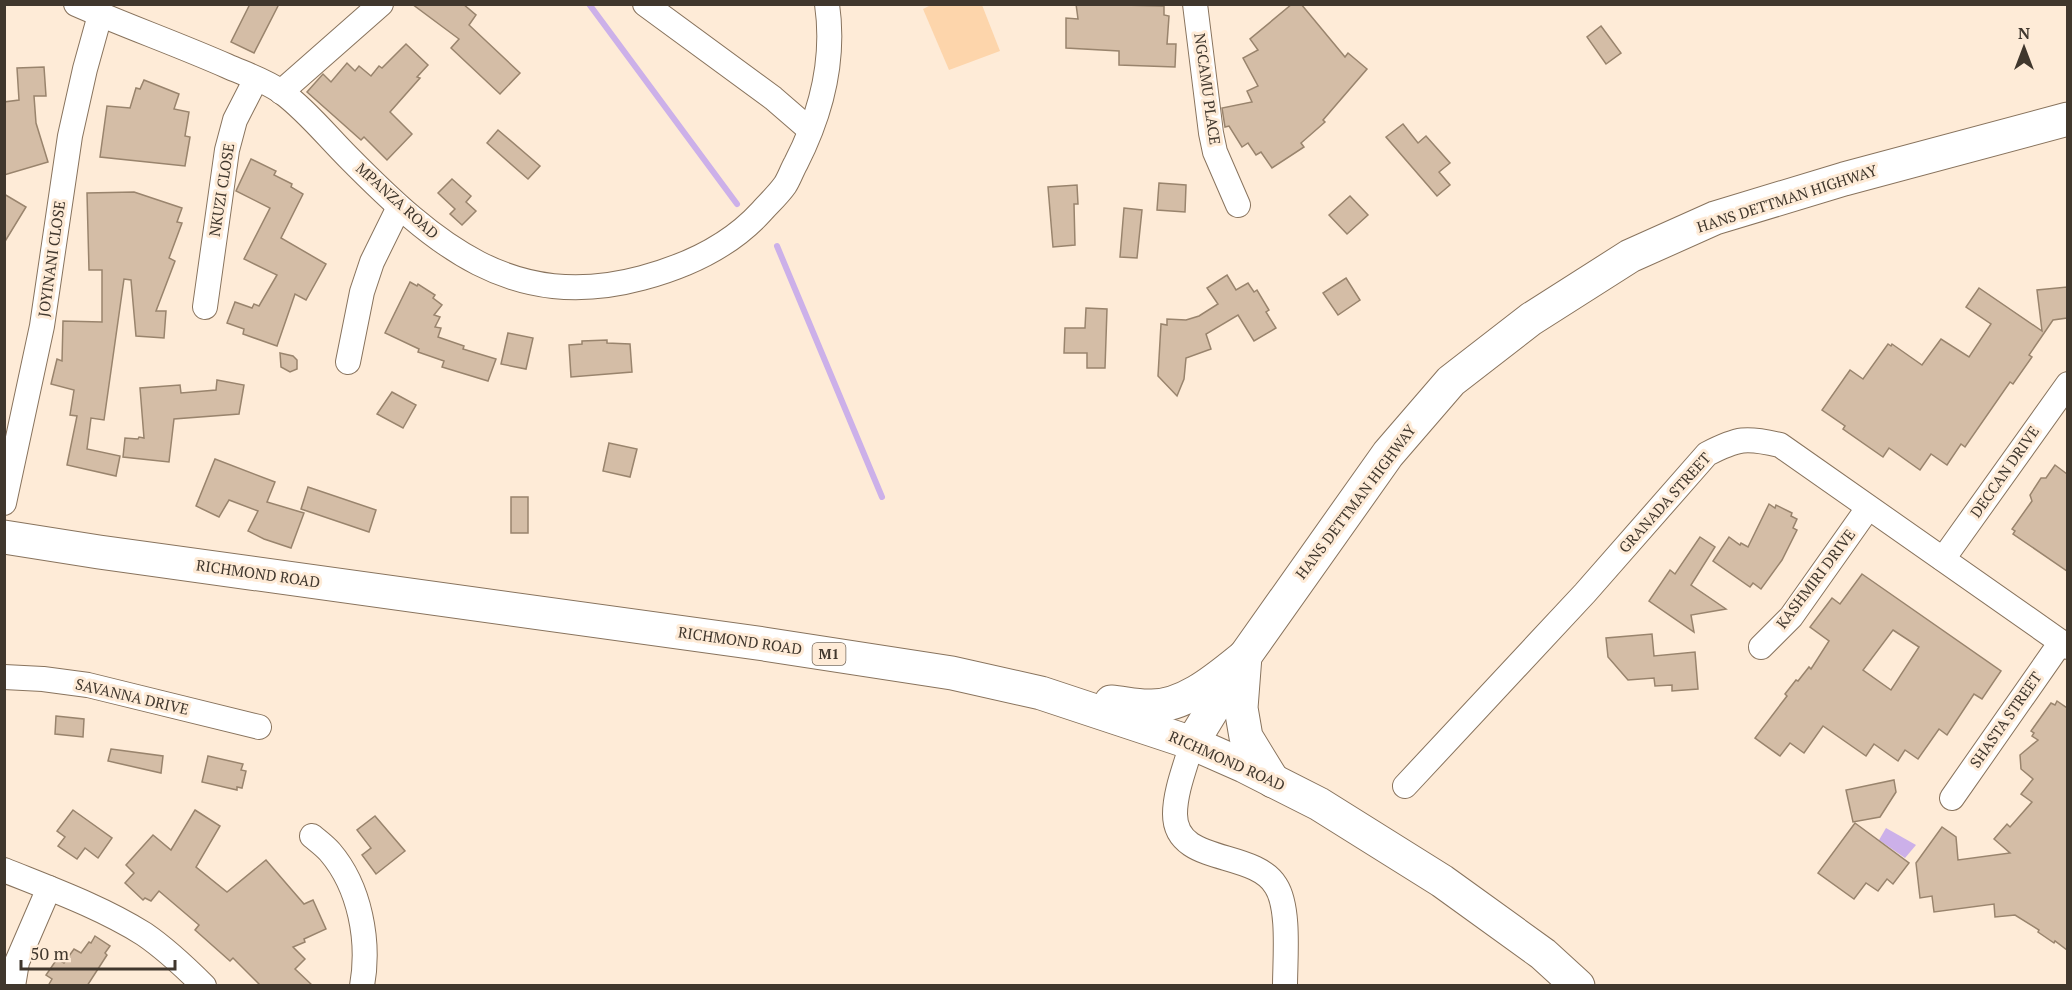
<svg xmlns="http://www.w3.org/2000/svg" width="2072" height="990" viewBox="0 0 2072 990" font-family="'PT Serif',serif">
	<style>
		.green { fill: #fdd5ab }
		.water { fill: #ccb0e9 }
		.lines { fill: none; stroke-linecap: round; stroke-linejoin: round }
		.stream { stroke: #ccb0e9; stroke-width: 6 }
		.building { fill: #d4bda6; stroke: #99846d; stroke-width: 1.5; fill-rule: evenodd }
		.street-casing { stroke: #88735d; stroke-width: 26 }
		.secondary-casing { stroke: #88735d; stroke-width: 35 }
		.highway-casing { stroke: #88735d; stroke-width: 35 }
		.street { stroke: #fff; stroke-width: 24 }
		.secondary { stroke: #fff; stroke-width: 33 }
		.highway { stroke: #fff; stroke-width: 33 }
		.labels { text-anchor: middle; stroke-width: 6; stroke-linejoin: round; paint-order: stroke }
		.shield { fill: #feebd7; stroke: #796d60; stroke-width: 1.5 }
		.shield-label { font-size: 14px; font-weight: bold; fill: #40372d }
		.street-label { font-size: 15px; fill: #40372d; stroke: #feebd7 }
	</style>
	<rect width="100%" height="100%" fill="#feebd7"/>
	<path class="green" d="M931 5H982L1000 51 949 70 923 9Z"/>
	<path class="water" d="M1886 828 1916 845 1905 858 1879 840Z"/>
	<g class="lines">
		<g class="stream">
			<path d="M589 4 737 204"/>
			<path d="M777 246 882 497"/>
		</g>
	</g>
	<g class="building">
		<path d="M250 4H279L254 53 231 42Z"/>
		<path d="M412 4H463L476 15 469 25 520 73 500 94 451 48 459 39Z"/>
		<path d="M1076 4 1164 6V15L1169 16 1167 44H1176L1175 67 1119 65V51L1066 48V18L1078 19Z"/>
		<path d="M1292 4H1301L1345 57 1348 53 1367 69 1323 120 1325 122 1301 143 1304 147 1272 168 1261 152 1256 155 1248 143 1242 147 1229 126 1225 127 1222 108 1252 102 1247 91 1258 86 1243 58 1258 50 1250 39Z"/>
		<path d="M1601 26 1621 53 1606 64 1587 37Z"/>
		<path d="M406 44 428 65 417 77 420 78 390 112 412 134 387 160 364 137 361 140 307 92 323 74 331 82 347 63 355 71 359 66 371 76 379 66 382 68Z"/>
		<path d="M44 67 46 96H34L36 123 48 162 4 175V102L19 100 17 68Z"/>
		<path d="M144 80 179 94 174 109 189 112 185 136 190 137 185 166 100 157 107 106 130 108 136 88 140 89Z"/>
		<path d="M1403 124 1418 143 1426 136 1450 163 1439 172 1450 185 1437 196 1386 137Z"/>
		<path d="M498 130 540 166 528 179 487 143Z"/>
		<path d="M251 159 276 171 274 175 292 184 291 187 303 194 281 238 326 264 306 300 295 294 277 346 243 334 244 329 227 323 235 302 252 308 254 304 259 306 277 275 244 259 270 208 236 191Z"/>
		<path d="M452 179 471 196 466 202 476 211 462 225 450 214 455 209 438 193Z"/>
		<path d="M1159 183 1186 185 1185 212 1157 210Z"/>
		<path d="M1077 185 1078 204H1074L1075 245 1053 247 1048 187Z"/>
		<path d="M134 192 182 208 177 222 182 223 169 258 175 261 156 311H166L164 338 136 336 131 280 124 279 104 420 91 418 87 449 120 456 116 476 67 465 77 416 70 415 74 390 51 384 57 359 62 361 63 321 102 322V270H89L87 193Z"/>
		<path d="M4 194 26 207 4 243Z"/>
		<path d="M1350 196 1368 215 1347 234 1329 215Z"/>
		<path d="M1124 208 1142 210 1137 258 1120 257Z"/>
		<path d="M1227 275 1236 290 1248 283 1254 292 1257 290 1269 310 1266 312 1276 328 1254 341 1238 315 1206 334 1211 349 1186 358 1184 379 1177 396 1158 376 1161 324 1167 325V319L1186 320 1199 316 1218 304 1207 288Z"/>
		<path d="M1346 278 1360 300 1338 315 1323 293Z"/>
		<path d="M410 282 417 286 418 284 435 295 433 298 442 305 434 315 440 317 435 327 441 328 438 337 464 346 463 349 496 359 488 381 442 367 444 361 418 352 419 349 385 333Z"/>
		<path d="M2067 287V318L2053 320 2029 355 2032 357 2013 384 2010 382 1965 447 1961 444 1947 465 1931 454 1920 470 1889 448 1883 457 1843 429 1845 426 1822 410 1850 370 1863 379 1888 344 1891 346 1892 344 1922 365 1941 339 1969 357 1991 324 1966 307 1979 288 2042 331 2037 290Z"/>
		<path d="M1086 308 1107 309 1105 368H1087V353H1064L1065 328H1085Z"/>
		<path d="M508 333 533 338 526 369 501 364Z"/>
		<path d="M607 340V343L630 344 632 372 571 377 569 345 582 344V341Z"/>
		<path d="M280 353 293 356 297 360V369L290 372 281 367Z"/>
		<path d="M217 380 244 385 239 414 174 419 169 462 123 457 125 438 138 439 139 437 144 438 140 388 180 385 181 393 216 390Z"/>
		<path d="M392 392 416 405 403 428 377 414Z"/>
		<path d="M609 443 637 449 630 477 603 471Z"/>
		<path d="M215 459 275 482 267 502 304 513 291 548 264 539 248 531 258 511 229 500 219 517 196 506Z"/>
		<path d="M2055 465 2067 474V571L2013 534 2015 531 2012 529 2032 501 2030 495 2041 478H2046Z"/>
		<path d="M308 487 376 510 369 532 301 509Z"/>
		<rect x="511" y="497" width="17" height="36"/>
		<path d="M1769 504 1775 508 1776 505 1792 513 1791 516 1797 519 1793 528 1797 530 1782 560 1761 589 1753 583 1750 587 1713 561 1729 537 1740 545 1741 543 1748 547Z"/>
		<path d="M1700 537 1715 547 1691 585 1726 609 1691 615 1694 632 1649 601 1670 570 1675 574Z"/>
		<path d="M1862 574 2001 671 1982 699 1974 694 1947 735 1939 729 1918 759 1905 750 1898 761 1874 744 1866 756 1823 726 1804 753 1790 743 1780 756 1755 738 1787 696 1785 694 1796 680 1798 681 1809 667 1811 669 1829 641 1810 627 1832 598 1840 604ZM1893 630 1919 647 1891 690 1863 670Z"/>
		<path d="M1652 634 1654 656 1695 652 1698 689 1672 691V685L1655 686 1654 678 1628 680 1608 657 1606 638Z"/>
		<path d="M2057 701 2067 708V950L2055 941 2054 943 2038 932 2039 930 2015 915 1995 917 1994 904 1934 912 1932 896 1920 898 1916 863 1942 827 1956 837 1958 860 2010 853 1994 839 2007 824 2010 827 2032 802 2021 794 2033 779 2021 769 2020 755 2038 740 2032 736 2034 733 2031 731 2051 703 2055 705Z"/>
		<path d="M56 716 84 719 83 737 55 734Z"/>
		<path d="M111 749 163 756 161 773 108 761Z"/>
		<path d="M208 756 243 764 241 770 246 771 242 788 237 787V790L202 782Z"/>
		<path d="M1894 780 1896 792 1880 817 1853 822 1846 790Z"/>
		<path d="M73 810 112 838 98 858 85 848 77 859 58 846 65 837 57 831Z"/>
		<path d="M195 810 220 826 196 867 227 892 266 860 304 904 313 900 326 929 304 939 305 942 293 947 305 959 295 969 313 986H261L233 958 230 961 195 930 199 925 159 891 151 901 145 898 143 900 125 883 134 873 126 865 153 835 171 850Z"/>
		<path d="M375 816 405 851 376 874 362 855 371 848 357 830Z"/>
		<path d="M1855 823 1909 863 1893 884 1887 879 1878 891 1866 883 1854 899 1818 873Z"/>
		<path d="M95 936 110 946 105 953 107 955 87 986H48L52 979 46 975 57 959 64 963 74 949 81 953 89 942 91 943Z"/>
	</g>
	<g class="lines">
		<defs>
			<g id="street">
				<path d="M76 4C126 26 177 44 227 66 245 74 267 81 283 93 307 111 327 136 348 157 434 244 512 313 642 278 687 266 729 247 761 212 768 204 778 195 785 185 789 179 792 170 796 163 821 114 835 59 827 4"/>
				<path d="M645 4 773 98 810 130"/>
				<path d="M1195 4 1211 133 1215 152 1238 205"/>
				<path d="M281 92 381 4"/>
				<path d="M205 307 227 150 235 120 256 79"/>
				<path d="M348 362 362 292 372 262 399 207"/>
				<path d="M4 503 42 326 70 136 85 69 100 15"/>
				<path d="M1943 559 2068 384"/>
				<path d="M1761 647 1791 617 1868 508"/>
				<path d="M4 677 43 679 88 685 259 727"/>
				<path d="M1192 743C1186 765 1175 791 1175 814 1175 866 1254 849 1276 886 1290 908 1285 959 1285 986"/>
				<path d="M1405 786 1585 593 1707 454C1738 438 1746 437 1780 445L2068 647"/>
				<path d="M1952 798 2061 642"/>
				<path d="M312 836C318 841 325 846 330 852 360 887 370 941 362 986"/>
				<path d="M4 870C51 889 101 907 144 934 166 949 185 967 204 986"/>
				<path d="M13 986 17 962 49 888"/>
			</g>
			<path id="secondary" d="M1192 743 1245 656 1388 454 1451 381 1531 319 1630 256 1715 218 1844 179 2068 119"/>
			<g id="highway">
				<path d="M4 537 99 552 764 644 952 673 1041 693 1192 743 1244 766 1319 804 1442 881 1543 954 1578 986"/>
				<path d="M1245 656 1241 708 1246 737 1273 781"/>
				<path d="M1111 702C1123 703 1136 706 1148 706 1184 708 1219 677 1245 656"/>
			</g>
		</defs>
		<use href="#street" class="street-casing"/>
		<use href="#secondary" class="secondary-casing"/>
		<use href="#highway" class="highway-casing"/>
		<use href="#street" class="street"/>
		<use href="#secondary" class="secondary"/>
		<use href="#highway" class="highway"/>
	</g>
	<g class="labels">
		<rect class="shield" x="812.5" y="643" width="33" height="22" rx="4.5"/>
		<g class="shield-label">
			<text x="829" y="659">M1</text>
		</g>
		<g class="street-label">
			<text transform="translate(1207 89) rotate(82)" y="5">NGCAMU PLACE</text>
			<text transform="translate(222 190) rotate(-81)" y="5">NKUZI CLOSE</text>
			<text transform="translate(1787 199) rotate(-18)" y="5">HANS DETTMAN HIGHWAY</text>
			<text transform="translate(397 201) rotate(42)" y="5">MPANZA ROAD</text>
			<text transform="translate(52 259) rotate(-82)" y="5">JOYINANI CLOSE</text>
			<text transform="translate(2005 472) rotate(-55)" y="5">DECCAN DRIVE</text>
			<text transform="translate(1356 502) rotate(-53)" y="5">HANS DETTMAN HIGHWAY</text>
			<text transform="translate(1665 503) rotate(-48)" y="5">GRANADA STREET</text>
			<text transform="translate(258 574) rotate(8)" y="5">RICHMOND ROAD</text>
			<text transform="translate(1816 579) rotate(-53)" y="5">KASHMIRI DRIVE</text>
			<text transform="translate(740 641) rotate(8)" y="5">RICHMOND ROAD</text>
			<text transform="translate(132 697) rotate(13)" y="5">SAVANNA DRIVE</text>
			<text transform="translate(2006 720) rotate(-55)" y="5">SHASTA STREET</text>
			<text transform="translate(1227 761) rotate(24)" y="5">RICHMOND ROAD</text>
		</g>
	</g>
	<rect width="2072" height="990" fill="none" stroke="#40372d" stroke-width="12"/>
	<g transform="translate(2024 48)" stroke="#feebd7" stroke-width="4.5" paint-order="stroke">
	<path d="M0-4.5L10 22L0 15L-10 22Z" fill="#40372d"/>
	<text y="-9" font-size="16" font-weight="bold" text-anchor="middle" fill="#40372d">N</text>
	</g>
	<path d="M21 960v9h154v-9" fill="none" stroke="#40372d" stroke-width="3"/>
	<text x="30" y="960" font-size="18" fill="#40372d" stroke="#feebd7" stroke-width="4.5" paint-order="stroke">50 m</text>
</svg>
